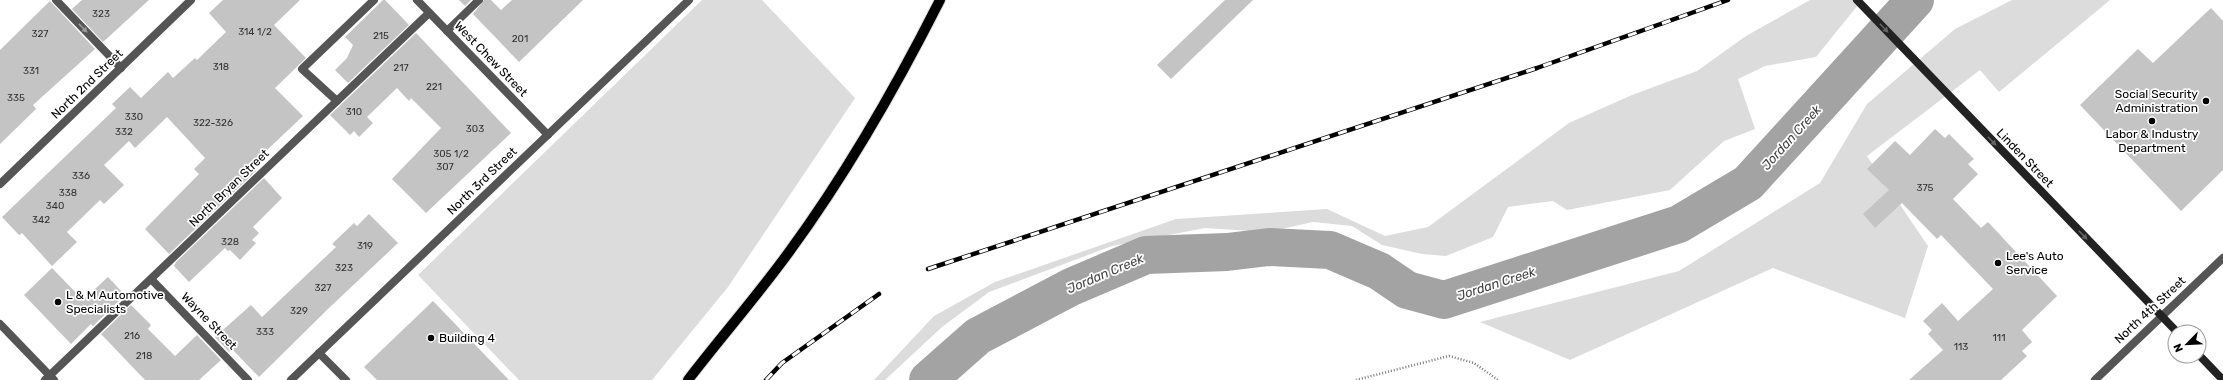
<svg xmlns="http://www.w3.org/2000/svg" width="2223" height="380" viewBox="0 0 2223 380" font-family="Rubik,sans-serif">
	<style>
		.green { fill: #dcdcdc }
		.lines { fill: none; stroke-linecap: round; stroke-linejoin: round }
		.river { stroke: #a3a3a3; stroke-width: 38 }
		.building { fill: #c4c4c4 }
		.primary-casing { stroke: #dbdbdb; stroke-width: 12 }
		.path { stroke: #777; stroke-width: 2.5; stroke-dasharray: 1 2; stroke-linecap: butt }
		.service { stroke: #555; stroke-width: 8 }
		.minor { stroke: #555; stroke-width: 8 }
		.tertiary { stroke: #555; stroke-width: 8 }
		.secondary { stroke: #222; stroke-width: 8 }
		.primary { stroke: #000; stroke-width: 10 }
		.rail-casing { stroke: #000; stroke-width: 4.5 }
		.rail { stroke: #fff; stroke-width: 3; stroke-dasharray: 9; stroke-linecap: butt }
		.oneway { fill: #999 }
		.oneway2 { fill: #646464 }
		.poi-dot { fill: #000; stroke: #fff; stroke-width: 1.5 }
		.labels { text-anchor: middle; stroke-width: 3.5; stroke-linejoin: round; paint-order: stroke }
		.number-label { font-size: 10px; fill: #313131 }
		.street-label { font-size: 12px; fill: #000; stroke: #fff }
		.poi-label { font-size: 12px; fill: #000; stroke: #fff; text-anchor: start }
		.water-label { font-size: 13px; font-style: italic; fill: #444; stroke: #fff }
	</style>
	<rect width="100%" height="100%" fill="#fff"/>
	<g class="green">
		<path d="M702 0H762L855 98 728 287 652 380H519L418 275Z"/>
		<path d="M1810 0H1862L1816 57 1765 66 1738 79 1755 129 1724 141 1670 190 1567 210 1553 201 1508 207 1493 237 1446 256 1422 254 1382 245 1352 226 1313 222 1268 232 1205 228 1112 246 989 292 942 327 885 380H874L934 316 995 282 1176 219 1327 209 1385 236 1428 227 1569 123 1632 95 1697 71 1746 36Z"/>
		<path d="M2012 0H2110L1999 92 1980 70 1867 156 1928 246 1905 318 1773 268 1570 360 1480 322 1679 271 1820 183 1867 104 1955 29Z"/>
	</g>
	<g class="lines">
		<path class="river" d="M928 380 978 336 1071 287 1146 255 1227 252 1269 247 1330 250 1379 271 1407 290 1444 300 1679 224 1748 183 1915 0"/>
	</g>
	<g class="building">
		<path d="M82 0H149L103 42 72 9Z"/>
		<path d="M223 0H300L274 25 306 58 275 88 303 116 251 165 256 171 169 254 145 229 199 174 194 169 205 158 167 117 135 148 129 141 104 165 124 185 104 204 100 200 67 232 77 242 52 266 22 233 19 235 2 217 116 108 112 104 130 87 141 98 168 72 173 78 195 58 197 60 226 32 209 13Z"/>
		<path d="M383 0H385L409 25 348 83 335 70 347 58 353 45 345 37Z"/>
		<path d="M459 0H471L465 6Z"/>
		<path d="M484 0H491L501 10 512 0H583L519 62 473 14Z"/>
		<path d="M1225 0H1253L1171 79 1157 65Z"/>
		<path d="M50 1 95 49 33 105 36 109 0 144V50Z"/>
		<path d="M2211 8 2223 21V170L2181 211 2080 105 2138 49 2153 63Z"/>
		<path d="M416 33 511 133 426 213 392 179 441 128 411 98 409 101 397 88 367 117 373 123 359 137 354 131 350 135 330 115Z"/>
		<path d="M1935 129 1945 138 1949 134 1974 159 1968 164 1978 174 1953 199 1981 228 1988 222 2057 296 2022 330 2032 342 2022 351 2027 356 2001 380H1909L1943 350 1928 334 1932 330 1923 321 1942 303 1958 321 1993 289 1941 235 1937 239 1902 203 1875 228 1863 214 1889 190 1867 169 1895 141 1910 155Z"/>
		<path d="M264 178 282 198 253 227 259 233 252 240 256 243 240 260 230 250 228 251 225 248 189 282 174 266 176 262Z"/>
		<path d="M369 214 398 243 330 307 259 377 232 349 229 352 215 337 251 305 262 317 336 247 332 244 354 223 357 226Z"/>
		<path d="M52 268 83 300 108 277 122 292 120 294 123 297 93 326 91 324 71 344 24 295Z"/>
		<path d="M433 301 509 380H377L364 367Z"/>
		<path d="M131 305 151 325 148 329 175 356 197 335 221 360 199 380H145L101 334Z"/>
	</g>
	<g class="lines">
		<defs>
			<path id="primary" d="M688 380C721 337 757 296 789 252 847 173 896 87 940 0"/>
		</defs>
		<use href="#primary" class="primary-casing"/>
		<path class="path" d="M1356 380 1449 356 1474 363 1498 380"/>
		<g class="service">
			<path d="M447 31 479 0"/>
			<path d="M337 101 302 69 374 0"/>
			<path d="M152 280 248 380"/>
			<path d="M319 353 346 380"/>
			<path d="M45 380 429 13"/>
		</g>
		<g class="minor">
			<path d="M56 0 121 68"/>
			<path d="M417 0 548 135"/>
			<path d="M0 184 191 0"/>
			<path d="M291 380 689 0"/>
		</g>
		<g class="tertiary">
			<path d="M0 324 54 380"/>
			<path d="M2095 380 2223 258"/>
		</g>
		<g class="secondary">
			<path d="M1857 0 2177 332"/>
			<path d="M2199 355 2223 380"/>
		</g>
		<use href="#primary" class="primary"/>
		<defs>
			<g id="rail">
				<path d="M928 269 1537 68 1728 0"/>
				<path d="M766 380 782 363 879 294"/>
			</g>
		</defs>
		<use href="#rail" class="rail-casing"/>
		<use href="#rail" class="rail"/>
	</g>
	<defs><path id="oneway-solid" d="M-6-.8H1V-3.2L6.5 0L1 3.2V.8H-6Z"/></defs>
	<use class="oneway" href="#oneway-solid" transform="translate(83 28) rotate(46)"/>
	<g class="oneway2">
		<use href="#oneway-solid" transform="translate(1884 28) rotate(46)"/>
		<use href="#oneway-solid" transform="translate(1992 141) rotate(46)"/>
		<use href="#oneway-solid" transform="translate(2083 235) rotate(46)"/>
	</g>
	<g class="poi-dot">
		<circle cx="2206" cy="101" r="4"/>
		<circle cx="2152" cy="121" r="4"/>
		<circle cx="1998" cy="263" r="4"/>
		<circle cx="58" cy="302" r="4"/>
		<circle cx="431" cy="338" r="4"/>
	</g>
	<g class="labels">
		<g class="number-label">
			<text x="101" y="17">323</text>
			<text x="255" y="35">314 1/2</text>
			<text x="40" y="37">327</text>
			<text x="381" y="39">215</text>
			<text x="520" y="42">201</text>
			<text x="221" y="70">318</text>
			<text x="401" y="71">217</text>
			<text x="31" y="74">331</text>
			<text x="434" y="90">221</text>
			<text x="16" y="101">335</text>
			<text x="354" y="115">310</text>
			<text x="134" y="120">330</text>
			<text x="213" y="126">322-326</text>
			<text x="475" y="132">303</text>
			<text x="124" y="135">332</text>
			<text x="451" y="157">305 1/2</text>
			<text x="445" y="170">307</text>
			<text x="81" y="179">336</text>
			<text x="1925" y="191">375</text>
			<text x="68" y="196">338</text>
			<text x="55" y="209">340</text>
			<text x="41" y="223">342</text>
			<text x="230" y="245">328</text>
			<text x="365" y="249">319</text>
			<text x="344" y="271">323</text>
			<text x="323" y="291">327</text>
			<text x="299" y="314">329</text>
			<text x="265" y="335">333</text>
			<text x="132" y="339">216</text>
			<text x="1999" y="341">111</text>
			<text x="1961" y="350">113</text>
			<text x="144" y="359">218</text>
		</g>
		<g class="street-label">
			<text transform="translate(491 59) rotate(46)" y="4">West Chew Street</text>
			<text transform="translate(87 84) rotate(-44)" y="4">North 2nd Street</text>
			<text transform="translate(2025 158) rotate(46)" y="4">Linden Street</text>
			<text transform="translate(482 181) rotate(-44)" y="4">North 3rd Street</text>
			<text transform="translate(229 188) rotate(-44)" y="4">North Bryan Street</text>
			<text transform="translate(2150 310) rotate(-43)" y="4">North 4th Street</text>
			<text transform="translate(209 321) rotate(46)" y="4">Wayne Street</text>
		</g>
		<g class="poi-label">
			<text x="2198" y="98" text-anchor="end">Social Security<tspan x="2198" dy="14">Administration</tspan></text>
			<text x="2152" y="138" text-anchor="middle">Labor &amp; Industry<tspan x="2152" dy="14">Department</tspan></text>
			<text x="2006" y="260">Lee's Auto<tspan x="2006" dy="14">Service</tspan></text>
			<text x="66" y="299">L &amp; M Automotive<tspan x="66" dy="14">Specialists</tspan></text>
			<text x="439" y="342">Building 4</text>
		</g>
		<g class="water-label">
			<text transform="translate(1791 137) rotate(-48)" y="5">Jordan Creek</text>
			<text transform="translate(1105 273) rotate(-23)" y="5">Jordan Creek</text>
			<text transform="translate(1496 283) rotate(-18)" y="5">Jordan Creek</text>
		</g>
	</g>
	<g transform="translate(2187 344) rotate(246)"><circle r="19" fill="#ffffff" stroke="#999999"/>
	<path d="M0-3L7 15L0 10L-7 15Z" fill="#000000"/>
	<text y="-6" font-size="11" font-weight="bold" text-anchor="middle" fill="#000000">N</text>
	</g>
</svg>
